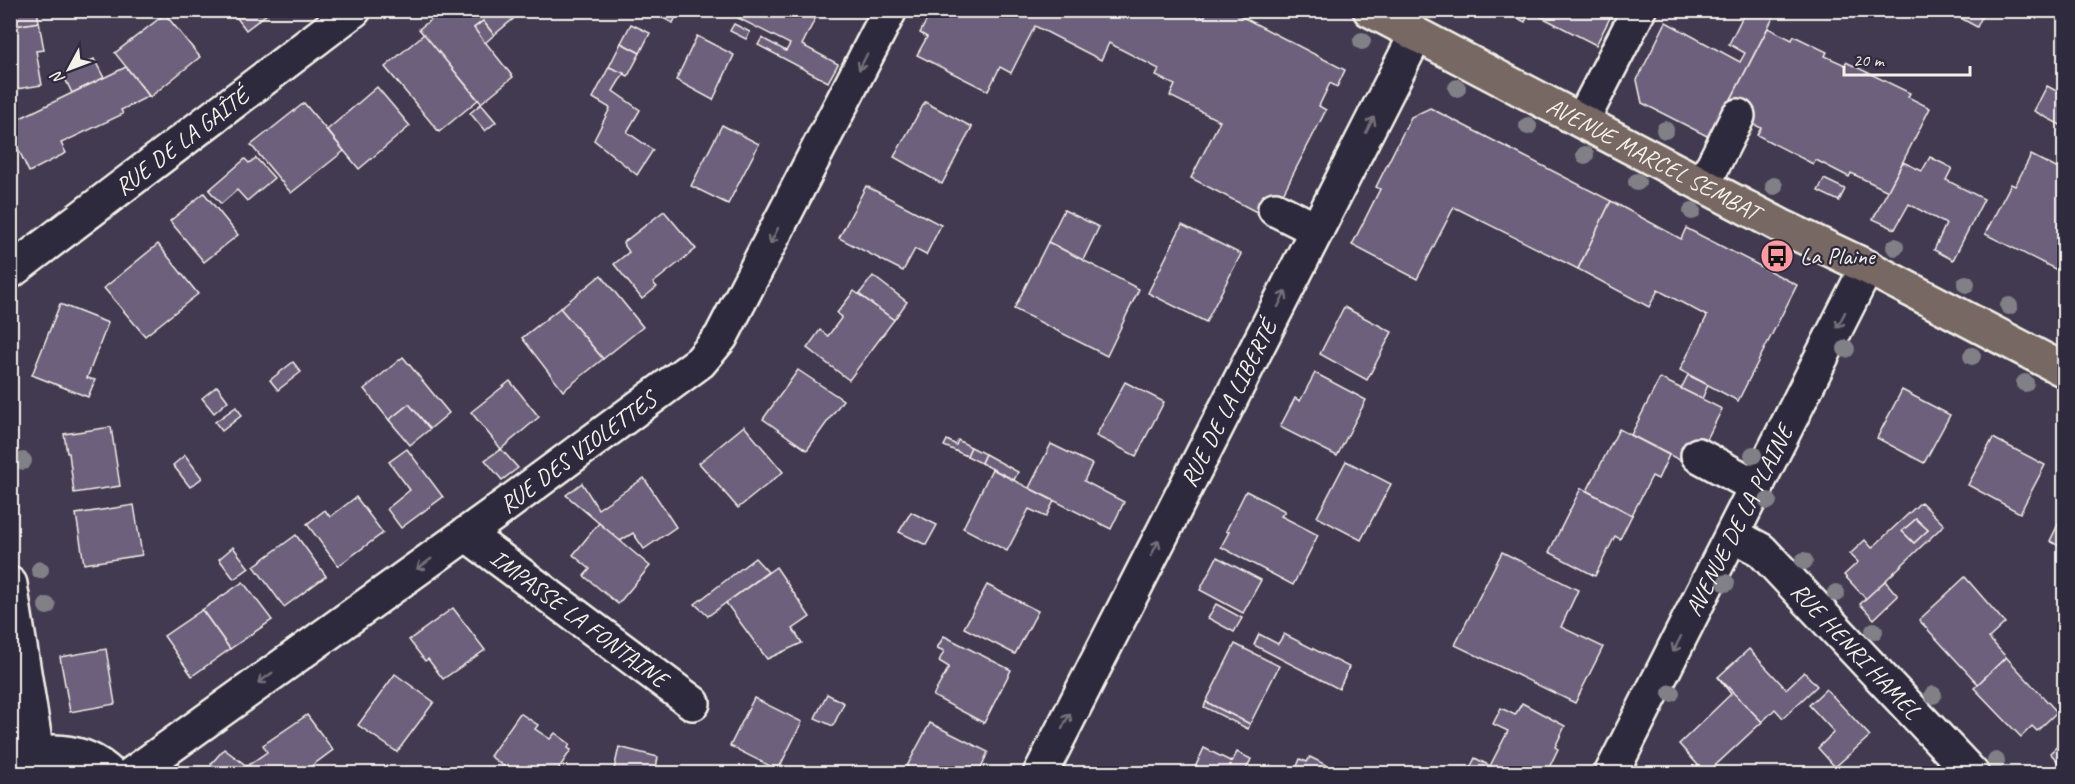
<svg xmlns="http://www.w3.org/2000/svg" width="2075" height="784" viewBox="0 0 2075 784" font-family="Caveat,sans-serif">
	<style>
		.building { fill: #6d617d; stroke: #f4f1e8; stroke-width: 1.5; fill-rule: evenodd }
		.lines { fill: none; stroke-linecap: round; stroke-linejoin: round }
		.minor-casing { stroke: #f4f1e8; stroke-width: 38 }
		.major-casing { stroke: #f4f1e8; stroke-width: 38 }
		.minor { stroke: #2f2a3d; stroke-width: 33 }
		.major { stroke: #776864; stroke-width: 33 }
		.tree { fill: #818086 }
		.oneway { stroke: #747079 }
		.labels { text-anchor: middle; stroke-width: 4.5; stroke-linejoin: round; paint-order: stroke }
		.street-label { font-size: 24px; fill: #f4f1e8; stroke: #2f2a3d }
		.poi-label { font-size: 24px; fill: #f4f1e8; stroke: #2f2a3d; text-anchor: start }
	</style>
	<rect width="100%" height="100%" fill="#423a50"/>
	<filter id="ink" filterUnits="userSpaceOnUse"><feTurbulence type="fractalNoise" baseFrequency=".0167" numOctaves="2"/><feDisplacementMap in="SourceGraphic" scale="12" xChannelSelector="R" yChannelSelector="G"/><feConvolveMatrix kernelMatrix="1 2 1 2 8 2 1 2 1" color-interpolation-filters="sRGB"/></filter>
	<g filter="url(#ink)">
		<g class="building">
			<path d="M10 10H37L39 22 10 27Z"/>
			<path d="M231 10H272L246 30Z"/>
			<path d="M455 10H513L518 15 494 35 483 21 474 28 513 77 481 103 419 29 442 11 447 17Z"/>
			<path d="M647 10H679L673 23Z"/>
			<path d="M742 10H812L809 16 815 19 802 45 838 64 828 82 758 45 762 38 786 51 790 44 738 18Z"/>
			<path d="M932 10H1190L1204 18 1208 10H1229L1345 70 1337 87 1330 83 1319 106 1326 110 1270 219 1191 178 1220 121 1170 96 1175 85 1156 76 1159 69 1109 43 1101 60 1035 26 1011 73 1000 67 988 91 917 55 927 37 920 33Z"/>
			<path d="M1502 10H1614L1596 45 1530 11 1525 22Z"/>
			<path d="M1746 10H1777L1711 138 1642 103 1637 80 1666 22 1740 62 1745 53 1729 44Z"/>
			<path d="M1946 10H1985L1977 27Z"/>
			<path d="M165 14 200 57 150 97 115 53Z"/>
			<path d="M483 21 494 35 485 43 474 28Z"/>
			<path d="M39 22 44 50 36 51 42 85 10 90V27Z"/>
			<path d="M631 24 650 33 640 53 621 43Z"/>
			<path d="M734 24 750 32 746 39 730 31Z"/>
			<path d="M1768 28 1792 40 1794 36 1827 52 1825 56 1845 65 1846 62 1910 93 1908 97 1930 108 1888 191 1851 173 1849 177 1816 160 1813 164 1757 135 1761 128 1726 109Z"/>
			<path d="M424 34 478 100 439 132 385 67Z"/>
			<path d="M697 36 734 55 713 100 676 80Z"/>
			<path d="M621 43 640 53 628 76 609 67Z"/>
			<path d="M94 59 104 78 72 93 63 74Z"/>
			<path d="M126 67 149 96 121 110 123 114 61 143 66 153 29 172 10 131V123Z"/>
			<path d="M609 67 624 73 613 91 640 110 627 132 653 150 637 175 594 140 610 108 593 98Z"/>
			<path d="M2047 86 2064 95V127L2034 111Z"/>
			<path d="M377 87 410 126 359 169 327 130Z"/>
			<path d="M925 102 972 127 942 184 894 157Z"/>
			<path d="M304 103 344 151 291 193 251 145Z"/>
			<path d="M481 104 496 122 485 131 470 113Z"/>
			<path d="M1430 108 1611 201 1578 269 1454 207 1417 279 1352 245 1380 189 1376 187 1411 117Z"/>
			<path d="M722 125 759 144 728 204 691 186Z"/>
			<path d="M2031 155 2064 172V270L2059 271 1985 234 2011 184 2015 186Z"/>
			<path d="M1930 157 1952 168 1946 180 1984 199 1953 260 1934 250 1946 224 1909 204 1895 229 1873 219 1903 162 1922 171Z"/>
			<path d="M256 158 274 178 247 201 237 190 221 204 209 190 245 159 249 163Z"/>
			<path d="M1824 179 1845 189 1839 201 1818 191Z"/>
			<path d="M866 186 941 225 926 255 915 249 903 271 839 238Z"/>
			<path d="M204 193 238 235 204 262 170 221Z"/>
			<path d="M1611 201 1681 239 1686 228 1797 285 1738 401 1680 370 1707 316 1658 290 1649 307 1578 269Z"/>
			<path d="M1064 210 1099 227 1083 260 1048 242Z"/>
			<path d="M664 211 696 249 653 283 657 287 642 299 614 264 629 252 623 243Z"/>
			<path d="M1182 225 1241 254 1206 322 1148 293Z"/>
			<path d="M1048 242 1139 289 1107 356 1014 309Z"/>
			<path d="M158 244 198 294 145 336 104 288Z"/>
			<path d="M601 275 643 327 603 359 560 308Z"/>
			<path d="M873 276 907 302 894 320 859 294Z"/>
			<path d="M854 291 894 320 849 380 807 348 820 330 828 336 842 317 837 313Z"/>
			<path d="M60 304 108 323 87 378 95 380 88 397 32 375Z"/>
			<path d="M1344 307 1392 332 1367 380 1320 354Z"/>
			<path d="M560 308 603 359 563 391 522 338Z"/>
			<path d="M403 357 449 413 430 429 409 404 389 420 364 389Z"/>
			<path d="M293 362 301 372 278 390 270 380Z"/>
			<path d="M798 370 843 400 807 450 763 419Z"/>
			<path d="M1315 373 1366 400 1337 456 1280 427 1295 398 1300 401Z"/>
			<path d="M1688 375 1708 385 1702 399 1681 389Z"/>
			<path d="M1660 378 1722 409 1693 467 1631 435Z"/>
			<path d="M510 381 539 417 501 449 471 412Z"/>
			<path d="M1125 382 1164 402 1136 456 1096 436Z"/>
			<path d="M217 386 228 401 214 413 202 398Z"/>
			<path d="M1902 390 1950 415 1924 463 1877 438Z"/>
			<path d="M409 404 430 429 410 445 389 420Z"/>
			<path d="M236 407 242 415 222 431 215 422Z"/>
			<path d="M744 426 783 472 738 508 699 463Z"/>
			<path d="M111 427 120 486 74 493 69 453H67L64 434Z"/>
			<path d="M1619 429 1669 455 1658 479 1652 476 1632 515 1587 491Z"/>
			<path d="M1993 438 2045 465 2020 513 1968 485Z"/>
			<path d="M947 440 956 445 958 440 971 447 967 456 944 446Z"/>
			<path d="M1051 444 1092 464 1084 481 1124 502 1111 529 1029 488Z"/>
			<path d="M971 447 985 454 981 463 967 456Z"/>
			<path d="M407 449 443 497 401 528 387 509 410 490 389 462Z"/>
			<path d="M501 449 518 468 502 480 485 460Z"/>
			<path d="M985 454 1018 472 1014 480 981 463Z"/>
			<path d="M185 455 202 478 190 487 173 465Z"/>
			<path d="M1346 461 1391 484 1361 540 1317 517Z"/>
			<path d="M992 469 1054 501 1046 517 1029 509 1007 551 963 528Z"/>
			<path d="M644 478 676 527 644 549 633 533 620 541 566 495 582 483 598 509Z"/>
			<path d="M1581 488 1632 515 1620 539 1615 536 1595 576 1549 552Z"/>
			<path d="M1246 491 1285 511 1281 516 1318 535 1293 585 1221 547 1229 532 1226 531Z"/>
			<path d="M356 497 383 533 338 566 307 524 325 510 330 517Z"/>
			<path d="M1921 502 1944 525 1866 599 1844 575 1858 562 1850 554 1865 540 1872 548ZM1916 519 1928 530 1914 543 1902 531Z"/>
			<path d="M134 505 142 555 84 564 76 514Z"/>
			<path d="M911 512 937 525 926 545 899 532Z"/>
			<path d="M2064 512V549L2050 541Z"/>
			<path d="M1916 519 1928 530 1914 543 1902 531Z"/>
			<path d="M599 523 650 566 618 604 584 576 590 569 573 555Z"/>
			<path d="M296 535 326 576 284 607 254 566Z"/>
			<path d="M233 547 249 568 234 579 219 559Z"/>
			<path d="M1502 552 1578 590 1561 627 1603 647 1575 703 1455 645Z"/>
			<path d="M1217 557 1261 580 1243 613 1200 590Z"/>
			<path d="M755 558 768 572 708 616 695 604Z"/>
			<path d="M776 567 810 617 793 629 802 643 767 659 726 603Z"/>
			<path d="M1965 577 2005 623 1989 638 2006 657 1978 684 1919 620Z"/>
			<path d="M1885 581 1898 596 1874 619 1860 604Z"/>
			<path d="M243 582 272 620 230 649 202 610Z"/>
			<path d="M987 585 1038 611 1015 654 964 628Z"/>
			<path d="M1216 604 1242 618 1234 632 1208 618Z"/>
			<path d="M453 608 485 650 443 679 428 659 425 661 409 640Z"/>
			<path d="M202 610 230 649 192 676 164 636Z"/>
			<path d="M1259 634 1278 644 1284 634 1349 667 1339 689 1254 645Z"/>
			<path d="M944 636 1011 670 984 723 933 696 949 667 939 661 944 651 937 648Z"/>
			<path d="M1235 644 1279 666 1250 724 1206 702Z"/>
			<path d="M106 649 115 704 70 712 60 657Z"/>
			<path d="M1749 649 1786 689 1804 672 1817 686 1783 718 1775 709 1762 722 1718 677Z"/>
			<path d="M2006 657 2057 712 2037 731 2032 726 2021 737 1974 688Z"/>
			<path d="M395 674 434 702 397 752 358 725Z"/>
			<path d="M1718 677 1762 722 1706 774 1679 744 1731 694Z"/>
			<path d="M1826 689 1870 736 1835 767 1818 748 1834 732 1809 705Z"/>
			<path d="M827 694 844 703 833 726 815 718Z"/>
			<path d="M754 698 802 722 778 770 730 746Z"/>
			<path d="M1206 702 1250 724 1248 729 1204 707Z"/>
			<path d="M1522 703 1565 726 1555 747 1558 749 1546 774 1531 767 1528 774H1504L1490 766 1508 731 1493 724 1501 708 1515 715Z"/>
			<path d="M520 713 538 725 535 729 550 739 555 733 570 744 568 748 571 750 555 774H514L490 756Z"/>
			<path d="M307 715 333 750 309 768 313 774H224L211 764 224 749 247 766 267 752 263 745Z"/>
			<path d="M930 723 988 752 978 774H917L906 768Z"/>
			<path d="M2064 740V764L2062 766 2050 753Z"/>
			<path d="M619 747 658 757 655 774H613Z"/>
			<path d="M1204 748 1232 762 1237 752 1251 759 1244 774H1192Z"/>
			<path d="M1310 757 1326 765 1322 774H1294L1300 759 1307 762Z"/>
			<path d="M1475 758 1490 766 1504 774H1467Z"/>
		</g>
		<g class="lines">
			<defs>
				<g id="minor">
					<path d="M1582 121 1639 10"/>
					<path d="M1703 185 1738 116"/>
					<path d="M1275 209 1317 230"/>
					<path id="s1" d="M10 272 354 10"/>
					<path d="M1698 455 1757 487"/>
					<path id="s2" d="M466 534 693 703"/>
					<path id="s3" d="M1733 535 1761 550 1972 774"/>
					<path d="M10 584 37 754"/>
					<path d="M10 766C41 745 83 748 110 774"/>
					<path id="s4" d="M132 774 495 513 700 362 721 337 890 10"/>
					<path id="s5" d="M1040 774 1416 35"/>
					<path id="s6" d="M1611 774 1867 267"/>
				</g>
				<g id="major">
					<path id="s7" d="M1370 10 1785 228 1867 267 2064 370"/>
				</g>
			</defs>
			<use href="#minor" class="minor-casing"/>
			<use href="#major" class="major-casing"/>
			<use href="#minor" class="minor"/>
			<use href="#major" class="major"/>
		</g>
		<g class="tree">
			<circle cx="1362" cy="41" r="9"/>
			<circle cx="1457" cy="88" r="9"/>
			<circle cx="1528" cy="126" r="9"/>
			<circle cx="1665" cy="130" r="9"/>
			<circle cx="1585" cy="155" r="9"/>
			<circle cx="1637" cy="182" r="9"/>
			<circle cx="1774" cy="186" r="9"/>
			<circle cx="1692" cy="211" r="9"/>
			<circle cx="1895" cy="247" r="9"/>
			<circle cx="1966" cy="284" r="9"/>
			<circle cx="2009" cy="306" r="9"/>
			<circle cx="1846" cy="349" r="9"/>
			<circle cx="1972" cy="356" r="9"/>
			<circle cx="2025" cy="383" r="9"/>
			<circle cx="1753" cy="455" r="9"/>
			<circle cx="23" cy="461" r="9"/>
			<circle cx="1768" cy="501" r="9"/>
			<circle cx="1804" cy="561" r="9"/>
			<circle cx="40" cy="570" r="9"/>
			<circle cx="1726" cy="583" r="9"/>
			<circle cx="1836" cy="593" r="9"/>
			<circle cx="47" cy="606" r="9"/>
			<circle cx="1874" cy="631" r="9"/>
			<circle cx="1671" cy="693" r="9"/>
			<circle cx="1933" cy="695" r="9"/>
			<circle cx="1996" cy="761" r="9"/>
		</g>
		<defs><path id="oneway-shaft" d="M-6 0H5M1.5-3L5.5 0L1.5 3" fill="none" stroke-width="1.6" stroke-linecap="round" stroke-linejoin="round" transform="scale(1.5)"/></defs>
		<g class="oneway">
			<use href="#oneway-shaft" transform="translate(863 62) rotate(117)"/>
			<use href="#oneway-shaft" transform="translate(1370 125) rotate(-63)"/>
			<use href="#oneway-shaft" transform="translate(774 236) rotate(117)"/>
			<use href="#oneway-shaft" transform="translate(1282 299) rotate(-63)"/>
			<use href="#oneway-shaft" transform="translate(1841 320) rotate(117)"/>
			<use href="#oneway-shaft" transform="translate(1155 548) rotate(-63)"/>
			<use href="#oneway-shaft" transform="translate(424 564) rotate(144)"/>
			<use href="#oneway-shaft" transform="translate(1677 644) rotate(117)"/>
			<use href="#oneway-shaft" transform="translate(265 678) rotate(144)"/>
			<use href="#oneway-shaft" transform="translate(1066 721) rotate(-63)"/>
		</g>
	</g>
	<defs>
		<symbol id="bus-disc" viewBox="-11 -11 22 22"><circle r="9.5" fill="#ff9aa2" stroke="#2f2a3d"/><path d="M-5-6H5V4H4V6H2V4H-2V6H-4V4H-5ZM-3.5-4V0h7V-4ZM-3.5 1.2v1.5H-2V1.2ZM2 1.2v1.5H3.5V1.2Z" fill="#111"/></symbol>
	</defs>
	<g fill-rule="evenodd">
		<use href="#bus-disc" x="1758" y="237" width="38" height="38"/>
	</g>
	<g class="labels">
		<g class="street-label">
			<text dy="8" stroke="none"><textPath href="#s1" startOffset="216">RUE DE LA GAÎTÉ</textPath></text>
			<text dy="8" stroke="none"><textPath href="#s7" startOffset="320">AVENUE MARCEL SEMBAT</textPath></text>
			<text dy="8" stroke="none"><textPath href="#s5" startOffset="416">RUE DE LA LIBERTÉ</textPath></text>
			<text dy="8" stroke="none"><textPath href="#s4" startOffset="550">RUE DES VIOLETTES</textPath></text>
			<text dy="8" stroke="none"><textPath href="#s6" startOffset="284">AVENUE DE LA PLAINE</textPath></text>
			<text dy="8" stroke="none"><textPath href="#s2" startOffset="141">IMPASSE LA FONTAINE</textPath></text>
			<text dy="8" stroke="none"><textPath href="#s3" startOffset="170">RUE HENRI HAMEL</textPath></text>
		</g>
		<g class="poi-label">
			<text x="1800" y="264">La Plaine</text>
		</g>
	</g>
	<rect width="2075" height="784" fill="none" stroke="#2f2a3d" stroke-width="36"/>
	<rect x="18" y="18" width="2039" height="748" fill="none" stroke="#f4f1e8" stroke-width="2" filter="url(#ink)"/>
	<g transform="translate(69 69) rotate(229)" stroke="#2f2a3d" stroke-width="4.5" paint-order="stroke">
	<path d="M0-4.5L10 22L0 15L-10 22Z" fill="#f4f1e8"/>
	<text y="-9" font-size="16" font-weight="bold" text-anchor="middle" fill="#f4f1e8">N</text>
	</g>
	<path d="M1844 66v9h126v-9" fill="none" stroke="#f4f1e8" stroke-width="3"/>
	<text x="1853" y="66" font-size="18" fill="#f4f1e8" stroke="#2f2a3d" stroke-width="4.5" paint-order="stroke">20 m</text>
</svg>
